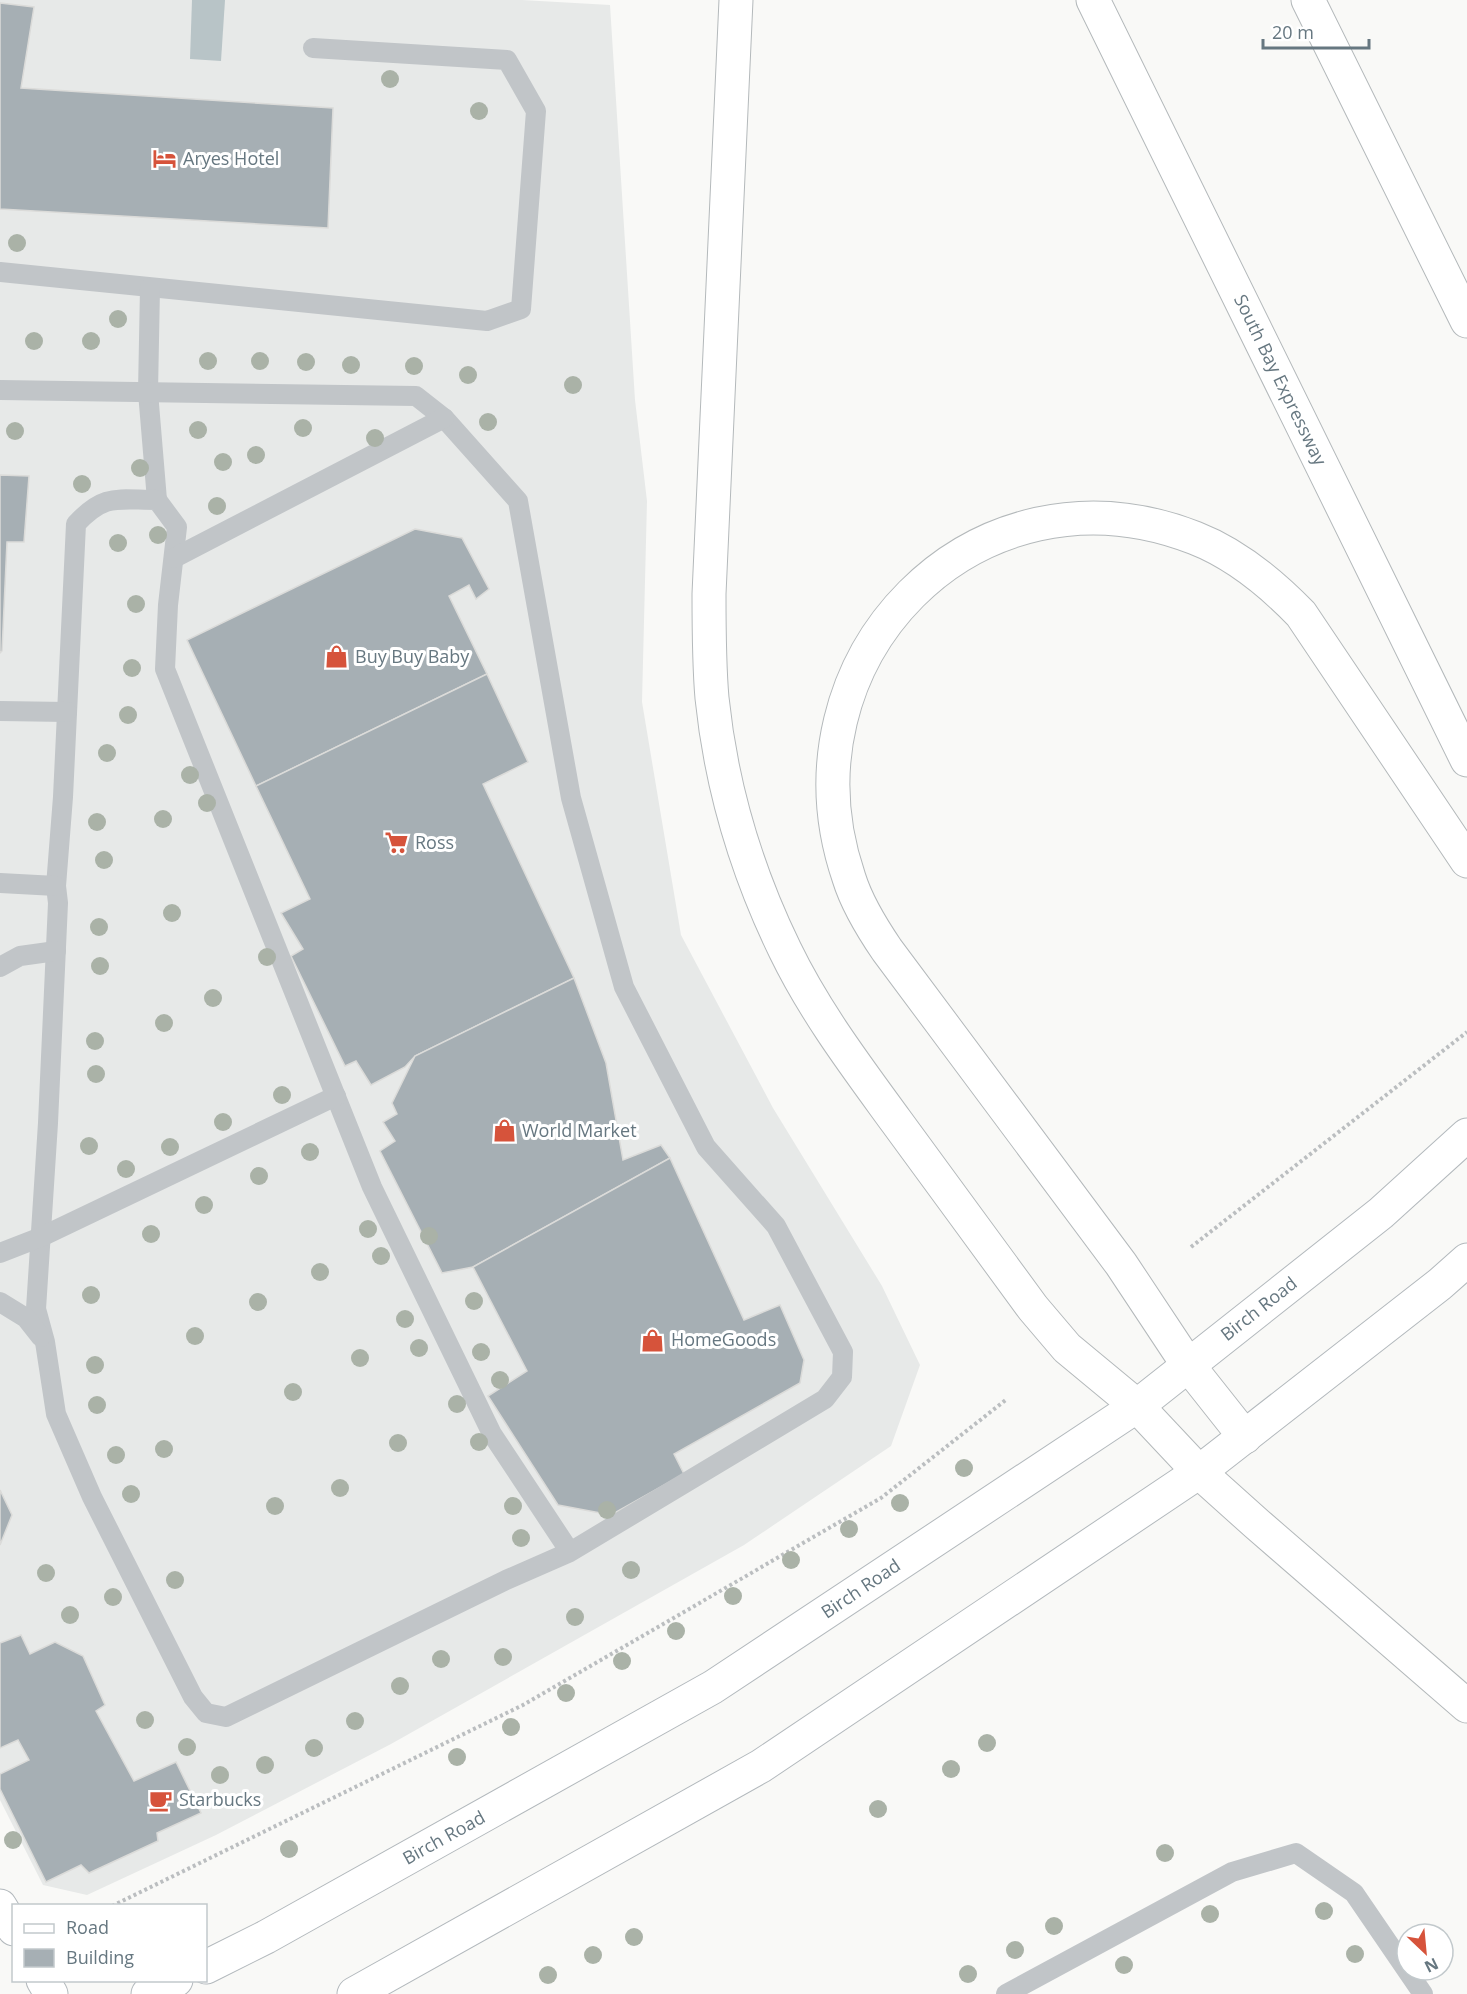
<svg xmlns="http://www.w3.org/2000/svg" width="1467" height="1994" viewBox="0 0 1467 1994" font-family="'Open Sans',sans-serif">
	<style>
		.built { fill: #e7e9e8 }
		.water { fill: #b8c4c7 }
		.building { fill: #a6afb4; stroke: #dbdbd9; stroke-width: 1.5 }
		.lines { fill: none; stroke-linecap: round; stroke-linejoin: round }
		.secondary-casing { stroke: #b3b9bd; stroke-width: 35 }
		.highway-casing { stroke: #b4b9bb; stroke-width: 35 }
		.path { stroke: #bbbec0; stroke-width: 4; stroke-dasharray: 3 3; stroke-linecap: butt }
		.lane { stroke: #c1c5c8; stroke-width: 20 }
		.secondary { stroke: #fff; stroke-width: 33 }
		.highway { stroke: #fff; stroke-width: 33 }
		.tree { fill: #aab2a7 }
		.labels { text-anchor: middle; stroke-width: 6; stroke-linejoin: round; paint-order: stroke }
		.poi-label { font-size: 18px; fill: #667780; stroke: #fff; text-anchor: start }
		.street-label { font-size: 18px; fill: #667780; stroke: #fff }
	</style>
	<rect width="100%" height="100%" fill="#f9f9f7"/>
	<path class="built" d="M0 0H522L610 5 635 400 647 501 642 702 681 935 773 1108 882 1286 920 1365 891 1446 744 1545 391 1744 216 1835 87 1895 43 1885 0 1800Z"/>
	<path class="water" d="M192 0H225L221 61 190 59Z"/>
	<g class="building">
		<path d="M0 3 34 7 21 88 333 108 328 228 0 209Z"/>
		<path d="M0 475 29 476 24 542H7L2 651 0 653Z"/>
		<path d="M415 529 462 538 489 589 476 599 469 585 449 596 487 674 256 786 187 640Z"/>
		<path d="M487 674 528 762 483 784 574 978 415 1056 405 1067 371 1085 356 1061 345 1066 291 956 303 949 281 913 310 899 256 786Z"/>
		<path d="M574 978 606 1063 623 1160 661 1145 670 1158 473 1267 442 1273 380 1151 395 1141 383 1122 397 1114 392 1103 415 1056Z"/>
		<path d="M670 1158 744 1320 780 1305 804 1360 800 1383 674 1454 684 1474 611 1515 558 1505 488 1396 527 1371 473 1267Z"/>
		<path d="M0 1490 12 1515 0 1545Z"/>
		<path d="M21 1635 30 1654 55 1642 83 1656 105 1705 96 1711 134 1781 176 1762 201 1813 157 1833 158 1841 89 1873 81 1865 46 1882 0 1789V1774L29 1760 18 1740 0 1748V1643Z"/>
	</g>
	<g class="lines">
		<defs>
			<g id="secondary">
				<path d="M0 1906 14 1929"/>
				<path d="M206 1967 266 1937 713 1687 1137 1406 1381 1213 1467 1135"/>
				<path d="M43 1980 51 1994"/>
				<path d="M148 1994 176 1980"/>
				<path d="M354 1994 761 1766 1199 1472 1440 1284 1467 1260"/>
			</g>
			<g id="highway">
				<path d="M736 0 709 594C709 629 709 664 712 698 721 785 747 872 785 950 815 1012 856 1066 896 1121 942 1183 987 1246 1033 1308L1067 1348 1137 1406 1199 1472 1257 1524 1467 1706"/>
				<path d="M1093 0 1467 760"/>
				<path d="M1308 0 1467 321"/>
				<path d="M1245 1437 1188 1365 1121 1264 887 950C872 928 857 904 849 878 774 660 975 452 1195 538 1236 554 1270 582 1301 614L1467 861"/>
			</g>
		</defs>
		<use href="#secondary" class="secondary-casing"/>
		<use href="#highway" class="highway-casing"/>
		<g class="path">
			<path d="M1191 1247 1467 1032"/>
			<path d="M112 1906 523 1705 881 1498 1007 1399"/>
		</g>
		<g class="lane">
			<path d="M0 272 487 321 521 309 536 111 507 60 313 48"/>
			<path d="M150 288 148 392 157 500"/>
			<path d="M0 390 416 396 444 418 518 501 571 798 624 987 706 1147 776 1226 843 1352 842 1377 825 1399 570 1552 506 1580 226 1717 206 1713 193 1697 92 1497 56 1414 45 1342 36 1309 48 1123 58 903 56 886 63 797 76 524C105 493 117 500 157 500L177 527 168 605 165 669 372 1187 492 1434 570 1552"/>
			<path d="M174 558 444 418"/>
			<path d="M0 711 67 712"/>
			<path d="M0 883 56 886"/>
			<path d="M0 967 20 956 56 951"/>
			<path d="M0 1253 41 1237 336 1096"/>
			<path d="M0 1302 26 1318 41 1337"/>
			<path d="M1006 1994 1232 1872 1296 1853 1354 1893 1423 1994"/>
		</g>
		<use href="#secondary" class="secondary"/>
		<use href="#highway" class="highway"/>
	</g>
	<g class="tree">
		<circle cx="390" cy="79" r="9"/>
		<circle cx="479" cy="111" r="9"/>
		<circle cx="17" cy="243" r="9"/>
		<circle cx="118" cy="319" r="9"/>
		<circle cx="34" cy="341" r="9"/>
		<circle cx="91" cy="341" r="9"/>
		<circle cx="208" cy="361" r="9"/>
		<circle cx="260" cy="361" r="9"/>
		<circle cx="306" cy="362" r="9"/>
		<circle cx="351" cy="365" r="9"/>
		<circle cx="414" cy="366" r="9"/>
		<circle cx="468" cy="375" r="9"/>
		<circle cx="573" cy="385" r="9"/>
		<circle cx="488" cy="422" r="9"/>
		<circle cx="303" cy="428" r="9"/>
		<circle cx="198" cy="430" r="9"/>
		<circle cx="15" cy="431" r="9"/>
		<circle cx="375" cy="438" r="9"/>
		<circle cx="256" cy="455" r="9"/>
		<circle cx="223" cy="462" r="9"/>
		<circle cx="140" cy="468" r="9"/>
		<circle cx="82" cy="484" r="9"/>
		<circle cx="217" cy="506" r="9"/>
		<circle cx="158" cy="535" r="9"/>
		<circle cx="118" cy="543" r="9"/>
		<circle cx="136" cy="604" r="9"/>
		<circle cx="132" cy="668" r="9"/>
		<circle cx="128" cy="715" r="9"/>
		<circle cx="107" cy="753" r="9"/>
		<circle cx="190" cy="775" r="9"/>
		<circle cx="207" cy="803" r="9"/>
		<circle cx="163" cy="819" r="9"/>
		<circle cx="97" cy="822" r="9"/>
		<circle cx="104" cy="860" r="9"/>
		<circle cx="172" cy="913" r="9"/>
		<circle cx="99" cy="927" r="9"/>
		<circle cx="267" cy="957" r="9"/>
		<circle cx="100" cy="966" r="9"/>
		<circle cx="213" cy="998" r="9"/>
		<circle cx="164" cy="1023" r="9"/>
		<circle cx="95" cy="1041" r="9"/>
		<circle cx="96" cy="1074" r="9"/>
		<circle cx="282" cy="1095" r="9"/>
		<circle cx="223" cy="1122" r="9"/>
		<circle cx="89" cy="1146" r="9"/>
		<circle cx="170" cy="1147" r="9"/>
		<circle cx="310" cy="1152" r="9"/>
		<circle cx="126" cy="1169" r="9"/>
		<circle cx="259" cy="1176" r="9"/>
		<circle cx="204" cy="1205" r="9"/>
		<circle cx="368" cy="1229" r="9"/>
		<circle cx="151" cy="1234" r="9"/>
		<circle cx="429" cy="1236" r="9"/>
		<circle cx="381" cy="1256" r="9"/>
		<circle cx="320" cy="1272" r="9"/>
		<circle cx="91" cy="1295" r="9"/>
		<circle cx="474" cy="1301" r="9"/>
		<circle cx="258" cy="1302" r="9"/>
		<circle cx="405" cy="1319" r="9"/>
		<circle cx="195" cy="1336" r="9"/>
		<circle cx="419" cy="1348" r="9"/>
		<circle cx="481" cy="1352" r="9"/>
		<circle cx="360" cy="1358" r="9"/>
		<circle cx="95" cy="1365" r="9"/>
		<circle cx="500" cy="1380" r="9"/>
		<circle cx="293" cy="1392" r="9"/>
		<circle cx="457" cy="1404" r="9"/>
		<circle cx="97" cy="1405" r="9"/>
		<circle cx="479" cy="1442" r="9"/>
		<circle cx="398" cy="1443" r="9"/>
		<circle cx="164" cy="1449" r="9"/>
		<circle cx="116" cy="1455" r="9"/>
		<circle cx="964" cy="1468" r="9"/>
		<circle cx="340" cy="1488" r="9"/>
		<circle cx="131" cy="1494" r="9"/>
		<circle cx="900" cy="1503" r="9"/>
		<circle cx="275" cy="1506" r="9"/>
		<circle cx="513" cy="1506" r="9"/>
		<circle cx="607" cy="1510" r="9"/>
		<circle cx="849" cy="1529" r="9"/>
		<circle cx="521" cy="1538" r="9"/>
		<circle cx="791" cy="1560" r="9"/>
		<circle cx="631" cy="1570" r="9"/>
		<circle cx="46" cy="1573" r="9"/>
		<circle cx="175" cy="1580" r="9"/>
		<circle cx="733" cy="1596" r="9"/>
		<circle cx="113" cy="1597" r="9"/>
		<circle cx="70" cy="1615" r="9"/>
		<circle cx="575" cy="1617" r="9"/>
		<circle cx="676" cy="1631" r="9"/>
		<circle cx="503" cy="1657" r="9"/>
		<circle cx="441" cy="1659" r="9"/>
		<circle cx="622" cy="1661" r="9"/>
		<circle cx="400" cy="1686" r="9"/>
		<circle cx="566" cy="1693" r="9"/>
		<circle cx="145" cy="1720" r="9"/>
		<circle cx="355" cy="1721" r="9"/>
		<circle cx="511" cy="1727" r="9"/>
		<circle cx="987" cy="1743" r="9"/>
		<circle cx="187" cy="1747" r="9"/>
		<circle cx="314" cy="1748" r="9"/>
		<circle cx="457" cy="1757" r="9"/>
		<circle cx="265" cy="1765" r="9"/>
		<circle cx="951" cy="1769" r="9"/>
		<circle cx="220" cy="1775" r="9"/>
		<circle cx="878" cy="1809" r="9"/>
		<circle cx="13" cy="1840" r="9"/>
		<circle cx="289" cy="1849" r="9"/>
		<circle cx="1165" cy="1853" r="9"/>
		<circle cx="1324" cy="1911" r="9"/>
		<circle cx="1210" cy="1914" r="9"/>
		<circle cx="1054" cy="1926" r="9"/>
		<circle cx="634" cy="1937" r="9"/>
		<circle cx="1015" cy="1950" r="9"/>
		<circle cx="1355" cy="1954" r="9"/>
		<circle cx="593" cy="1955" r="9"/>
		<circle cx="1124" cy="1965" r="9"/>
		<circle cx="968" cy="1974" r="9"/>
		<circle cx="548" cy="1975" r="9"/>
	</g>
	<defs>
		<symbol id="hotel-bare" viewBox="-9 -9 18 18"><path d="M-6-4.5h1.5V1H6V5H4.5V3h-9V5H-6ZM-4 0a1.8 1.8 0 1 1 3.6 0ZM.5 0V-2.5h3Q6-2.5 6 0Z" fill="#d6533b" stroke="#fff" stroke-width="2.5" paint-order="stroke"/></symbol>
		<symbol id="shop-bare" viewBox="-9 -9 18 18"><path d="M-5-2.5h2.3a2.7 3.5 0 0 1 5.4 0H5L5.5 6h-11ZM-1.5-2.5h3a1.5 2.3 0 0 0-3 0Z" fill="#d6533b" stroke="#fff" stroke-width="2.5" paint-order="stroke"/></symbol>
		<symbol id="supermarket-bare" viewBox="-9 -9 18 18"><path d="M-6-5.5h2.5l.6 2H6L4.5 2H-2.5L-4.4-4H-6ZM-1.5 3.2a1.3 1.3 0 1 0 .1 0ZM3 3.2a1.3 1.3 0 1 0 .1 0Z" fill="#d6533b" stroke="#fff" stroke-width="2.5" paint-order="stroke"/></symbol>
		<symbol id="cafe-bare" viewBox="-9 -9 18 18"><path d="M-5.5-4.5H6V0H3Q3 3.5 0 3.5H-2.5Q-5.5 3.5-5.5 0ZM3-3.2v2h1.7v-2ZM-6 4.5H4V6H-6Z" fill="#d6533b" stroke="#fff" stroke-width="2.5" paint-order="stroke"/></symbol>
	</defs>
	<g fill-rule="evenodd">
		<use href="#hotel-bare" x="148" y="142" width="33" height="33"/>
		<use href="#shop-bare" x="320" y="640" width="33" height="33"/>
		<use href="#supermarket-bare" x="380" y="826" width="33" height="33"/>
		<use href="#shop-bare" x="488" y="1114" width="33" height="33"/>
		<use href="#shop-bare" x="636" y="1324" width="33" height="33"/>
		<use href="#cafe-bare" x="144" y="1784" width="33" height="33"/>
	</g>
	<g class="labels">
		<g class="poi-label">
			<text x="183" y="165">Aryes Hotel</text>
			<text x="355" y="663">Buy Buy Baby</text>
			<text x="415" y="849">Ross</text>
			<text x="522" y="1137">World Market</text>
			<text x="671" y="1346">HomeGoods</text>
			<text x="179" y="1806">Starbucks</text>
		</g>
		<g class="street-label">
			<text transform="translate(1280 380) rotate(64)" y="6">South Bay Expressway</text>
			<text transform="translate(1259 1309) rotate(-38)" y="6">Birch Road</text>
			<text transform="translate(861 1589) rotate(-34)" y="6">Birch Road</text>
			<text transform="translate(444 1838) rotate(-29)" y="6">Birch Road</text>
		</g>
	</g>
	<rect x="12" y="1904" width="195" height="78" fill="#ffffff" stroke="#c2c9cc" stroke-width="1.5"/>
	<rect x="24" y="1924" width="30" height="9" fill="#ffffff" stroke="#c2c9cc" stroke-width="1.5"/>
	<text x="66" y="1934" font-size="18" fill="#667780">Road</text>
	<rect x="24" y="1949" width="30" height="18" fill="#a6afb4" stroke="#c2c9cc" stroke-width="1.5"/>
	<text x="66" y="1964" font-size="18" fill="#667780">Building</text>
	<g transform="translate(1425 1952) rotate(154)"><circle r="28" fill="#ffffff" stroke="#c2c9cc" stroke-width="1.5"/>
	<path d="M0-4.5L10 22L0 15L-10 22Z" fill="#d6533b"/>
	<text y="-9" font-size="16" font-weight="bold" text-anchor="middle" fill="#667780">N</text>
	</g>
	<path d="M1263 39v9h106v-9" fill="none" stroke="#667780" stroke-width="3"/>
	<text x="1272" y="39" font-size="18" fill="#667780" stroke="#ffffff" stroke-width="4.5" paint-order="stroke">20 m</text>
</svg>
